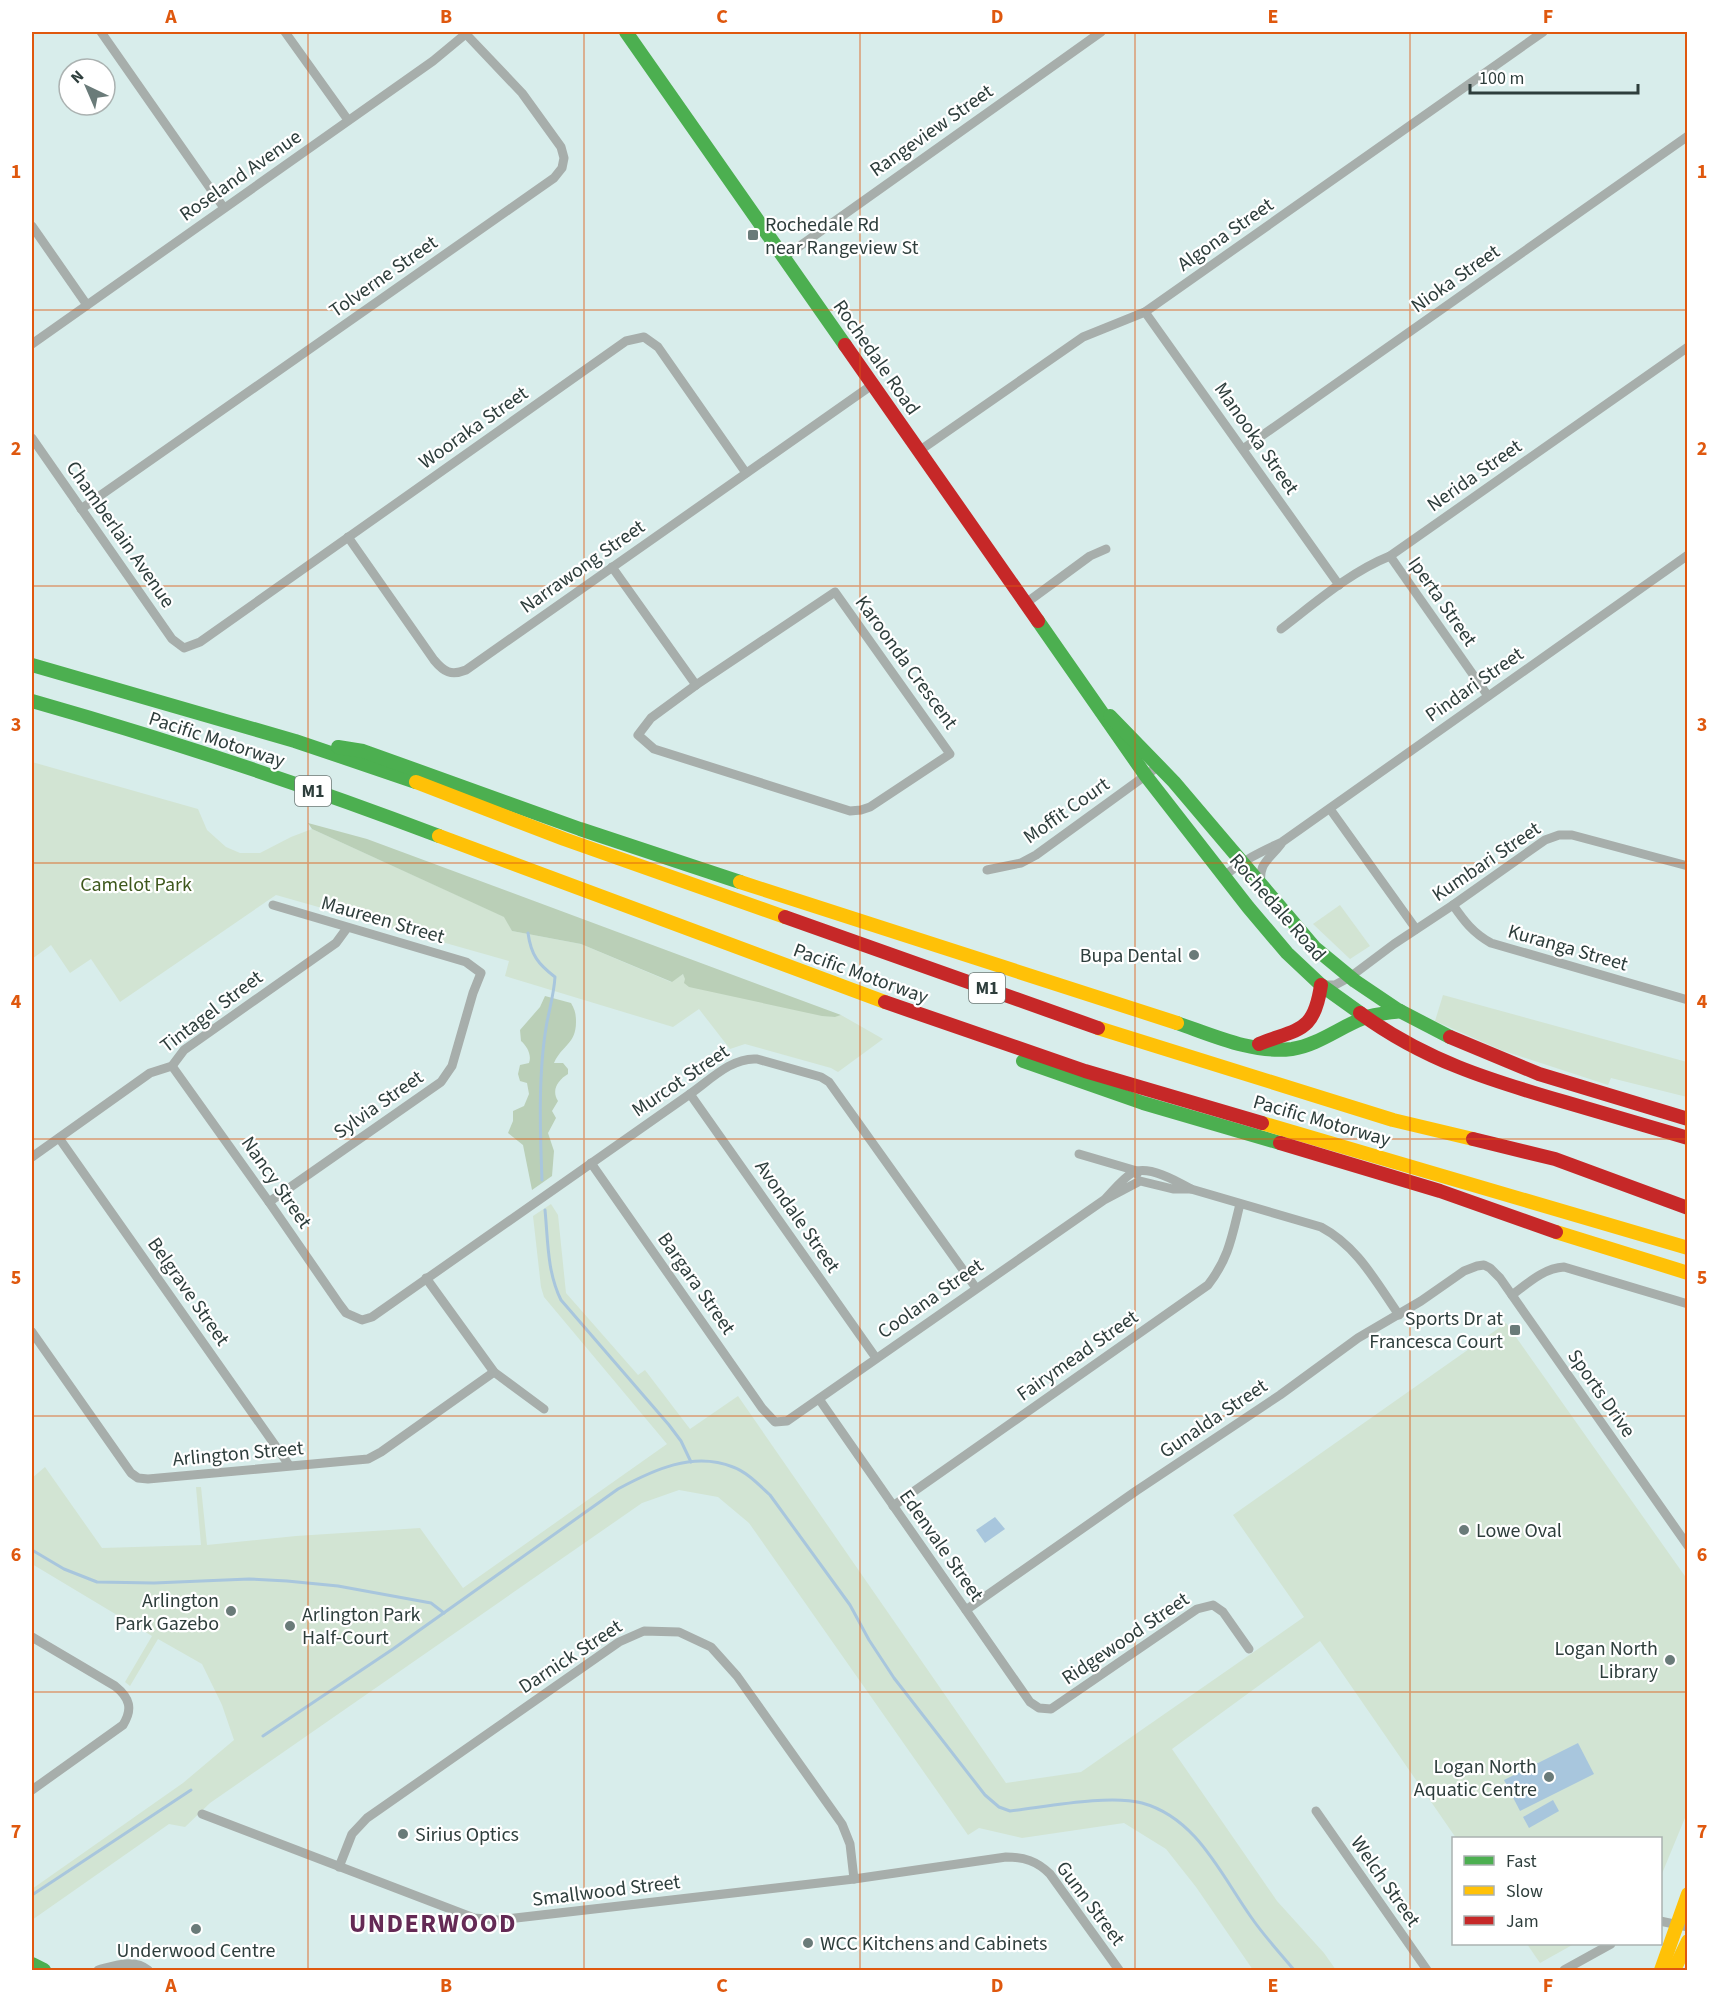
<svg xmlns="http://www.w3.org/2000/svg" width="1719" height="2002" viewBox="0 0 1719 2002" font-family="'Source Sans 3',sans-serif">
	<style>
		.green { fill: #d2e4d3 }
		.forest { fill: #bacfb7 }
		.water { fill: #a8c6dd }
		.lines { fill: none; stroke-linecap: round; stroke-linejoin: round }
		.stream { stroke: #a8c6dd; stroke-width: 3 }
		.street { stroke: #a7aeab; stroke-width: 9 }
		.fast { stroke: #4caf50; stroke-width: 14 }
		.slow { stroke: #ffc107; stroke-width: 14 }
		.jam { stroke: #c62828; stroke-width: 14 }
		.grid { fill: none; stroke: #df580e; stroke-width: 1.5; stroke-opacity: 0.55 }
		.poi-dot { fill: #6a7b79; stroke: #fff; stroke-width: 2 }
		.labels { text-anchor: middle; stroke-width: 4.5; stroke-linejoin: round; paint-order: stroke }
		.shield { fill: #fff; stroke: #6d7876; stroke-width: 1.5 }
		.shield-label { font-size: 18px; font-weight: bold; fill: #2e3e3c }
		.street-label { font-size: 20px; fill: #2e3e3c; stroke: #fff }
		.poi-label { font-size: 20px; fill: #2e3e3c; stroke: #fff; text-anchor: start }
		.park-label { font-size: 20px; fill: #3e581c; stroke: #fff }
		.district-label { font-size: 26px; font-weight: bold; letter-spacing: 1.5px; fill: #642a55; stroke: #fff }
		.neatline { fill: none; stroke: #df580e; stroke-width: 2 }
		.grid-label { font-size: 20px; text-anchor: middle; font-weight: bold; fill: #df580e }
	</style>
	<rect width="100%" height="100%" fill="#d8edeb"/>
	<g class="green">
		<path d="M32 762 198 809 207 830 226 847 240 853H260L291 837 312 829 505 917 512 931 581 944 671 982 683 974 686 979 834 1017 841 1015 883 1039 838 1072 831 1068 745 1044 730 1049 699 1009 673 1027 505 976 509 961 276 895 120 1002 91 959 70 973 51 945 32 959Z"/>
		<path d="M1340 905 1370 946 1350 959 1313 924Z"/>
		<path d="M1443 995 1687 1062V1097L1611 1078 1608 1085 1501 1050 1435 1021Z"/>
		<path d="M551 1204 558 1215 566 1293 638 1375 645 1370 690 1429 738 1396 1006 1783 1081 1772 1304 1617 1233 1515 1506 1323 1687 1579V1813L1661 1876 1660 1838H1456L1320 1641 1172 1749 1277 1901 1324 1953 1336 1970H1253L1196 1887 1166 1849 1124 1823 1022 1838 979 1828 968 1835 749 1523 718 1497 679 1490 642 1503 210 1803 185 1827 169 1824 32 1920V1889L183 1783 234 1740 222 1705 202 1664 158 1639 130 1686 125 1682 152 1636 32 1564V1478L45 1467 102 1548 201 1545 196 1487H201L207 1545 296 1536 420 1528 463 1588 667 1444 544 1297 541 1287 533 1216Z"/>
		<path d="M1527 1944H1574L1540 1963Z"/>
	</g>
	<g class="forest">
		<path d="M308 823 367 839 841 1015 835 1017 822 1016 689 987 684 983 685 979 683 974 672 982 581 944 512 931 504 917 312 829Z"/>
		<path d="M545 996 571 1003C575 1010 576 1014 576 1022 576 1044 562 1045 554 1063H563L568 1069V1074C558 1080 551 1090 558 1101L552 1111 556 1118 548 1133 554 1151 552 1176 532 1190 523 1145 508 1133 513 1121V1111L524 1106 529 1094 527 1083 520 1081 518 1074 520 1065 529 1063C532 1055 527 1046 521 1041L520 1030 540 1007Z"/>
	</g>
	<g class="water">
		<path d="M995 1517 1005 1529 985 1543 976 1530Z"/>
		<path d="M1578 1743 1594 1774 1520 1811 1504 1780Z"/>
		<path d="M1553 1800 1559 1811 1529 1828 1523 1817Z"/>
	</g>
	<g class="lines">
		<g class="stream">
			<path d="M528 933C531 955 538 964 555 977 554 993 550 1007 547 1022 538 1071 540 1131 542 1180"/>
			<path d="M545 1210C548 1240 547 1272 561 1300L669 1425 681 1441 691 1462"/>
			<path d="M32 1550 64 1569 97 1582 154 1583 249 1579 287 1581 338 1586 431 1603 444 1613"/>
			<path d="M263 1736 393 1649 618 1489C653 1470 693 1451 733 1467 747 1472 759 1485 770 1495L850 1605 869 1640 894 1678 985 1795 999 1807 1010 1811C1045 1807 1109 1794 1142 1803 1197 1818 1221 1875 1251 1917 1264 1936 1280 1953 1294 1970"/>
			<path d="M32 1895 191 1790"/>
		</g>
		<g class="street">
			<path d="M101 32 224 208"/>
			<path d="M285 32 348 120"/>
			<path d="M32 226 87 305"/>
			<path d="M783 258 1101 32"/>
			<path d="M1145 312 1339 585"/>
			<path d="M32 344 433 61 468 32"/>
			<path d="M32 438 172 639 184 648 200 642 626 341 644 337 658 347 746 473"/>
			<path d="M1243 449 1688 136"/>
			<path d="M919 451 1083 337 1145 312 1543 32"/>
			<path d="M81 509 554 178 562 168 564 158 561 147 522 93 465 33"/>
			<path d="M348 537 434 660C444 672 451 676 466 670L872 385"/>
			<path d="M1390 556 1488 696"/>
			<path d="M612 567 696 685"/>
			<path d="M835 592 950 754 870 807 861 810 850 811 654 749 638 735 651 718 696 685Z"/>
			<path d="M1026 603 1090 556 1106 549"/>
			<path d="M1281 629C1315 603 1350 572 1390 556L1688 347"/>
			<path d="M1330 809 1416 929"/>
			<path d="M987 870 1021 863 1036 855 1160 765"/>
			<path d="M1224 876C1242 861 1260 852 1282 842L1688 555"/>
			<path d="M1261 886C1258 863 1268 861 1281 844"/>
			<path d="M1453 905C1464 921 1473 933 1491 943L1688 1000"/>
			<path d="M1321 985H1335L1350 977 1394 944 1453 905 1545 840 1559 835H1572L1688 866"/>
			<path d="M172 1066 269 1202 340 1305 346 1313 362 1320 372 1317 690 1094C710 1080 732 1057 757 1059L821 1077 829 1082 976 1288"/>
			<path d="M690 1094 876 1358"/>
			<path d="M59 1138 289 1465"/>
			<path d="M1079 1154 1137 1171V1174"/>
			<path d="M32 1157 150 1073 172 1066 184 1050 336 943 347 928"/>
			<path d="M591 1163 762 1408 775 1422 787 1421 1104 1200 1140 1181 1173 1189H1191C1177 1181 1147 1164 1132 1173 1122 1179 1113 1191 1104 1200"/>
			<path d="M1191 1189 1321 1227C1357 1246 1376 1282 1399 1315"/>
			<path d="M269 1202 441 1082 452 1066 473 993 481 973 466 962 273 905"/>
			<path d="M426 1278 494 1372 544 1409"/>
			<path d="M1512 1295C1528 1283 1544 1268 1564 1267L1688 1304"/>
			<path d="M32 1332 131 1473 138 1478 148 1479 368 1459 381 1452 494 1372"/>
			<path d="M819 1399 1030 1702 1039 1708 1051 1709 1197 1609 1213 1605 1223 1612 1249 1649"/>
			<path d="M893 1506 1208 1285C1229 1258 1232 1236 1240 1204"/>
			<path d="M966 1610 1136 1491 1280 1395 1358 1338 1421 1301 1464 1271 1477 1266 1484 1265 1490 1268 1500 1278 1688 1546"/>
			<path d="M32 1637 115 1686C130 1698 133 1709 123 1725L32 1790"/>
			<path d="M1316 1811 1427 1970"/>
			<path d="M202 1814 474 1918 498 1920 854 1879 1006 1857C1024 1857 1037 1861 1050 1874L1119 1970"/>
			<path d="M339 1867 352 1834 367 1818 619 1642 644 1631 679 1632 711 1647 737 1676 842 1824 850 1844 854 1879"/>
			<path d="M1660 1921 1688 1927"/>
			<path d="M98 1970C114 1966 134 1958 148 1970"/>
			<path d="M1564 1970 1611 1944"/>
		</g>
		<g class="fast">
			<path d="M626 32 845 345"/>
			<path d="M1038 621 1146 776 1248 907 1287 953 1321 985 1360 1013"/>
			<path d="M32 665 295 741 416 782"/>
			<path d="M32 701C169 740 305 785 439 836"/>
			<path d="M1110 716 1174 782 1315 948 1355 981 1398 1010 1450 1037"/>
			<path d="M338 747 363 751 580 829 740 882"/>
			<path d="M1177 1023C1212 1035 1253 1054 1292 1049 1318 1045 1340 1027 1364 1018 1375 1014 1388 1013 1400 1011"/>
			<path d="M1023 1061 1143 1103 1280 1143"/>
			<path d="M32 1964 44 1970"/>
		</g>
		<g class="slow">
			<path d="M416 782 564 839 785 917"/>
			<path d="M439 836 885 1002"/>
			<path d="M740 882 1177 1023"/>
			<path d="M1098 1028 1393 1120 1473 1139"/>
			<path d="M1262 1123 1688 1248"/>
			<path d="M1556 1232 1688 1273"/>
			<path d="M1661 1970 1688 1894"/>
			<path d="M1674 1970 1688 1941"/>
		</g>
		<g class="jam">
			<path d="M845 345 1038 621"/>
			<path d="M785 917 1098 1028"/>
			<path d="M885 1002 1085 1071 1262 1123"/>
			<path d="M1360 1013C1424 1060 1489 1080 1565 1102 1606 1114 1647 1126 1688 1138"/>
			<path d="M1450 1037 1539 1074 1688 1119"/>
			<path d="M1259 1044C1299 1028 1314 1033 1321 985"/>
			<path d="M1473 1139 1555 1159 1688 1208"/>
			<path d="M1280 1143 1440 1191 1556 1232"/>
		</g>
	</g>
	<path class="grid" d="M308 32V1970M584 32V1970M860 32V1970M1135 32V1970M1410 32V1970M32 310H1688M32 586H1688M32 863H1688M32 1139H1688M32 1416H1688M32 1692H1688"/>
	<g class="poi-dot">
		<rect x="747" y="229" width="12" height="12" rx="3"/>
		<circle cx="1194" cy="955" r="6"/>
		<rect x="1509" y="1324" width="12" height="12" rx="3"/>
		<circle cx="1464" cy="1530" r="6"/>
		<circle cx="231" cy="1611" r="6"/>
		<circle cx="290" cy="1626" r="6"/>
		<circle cx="1670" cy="1660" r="6"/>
		<circle cx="1549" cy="1777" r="6"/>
		<circle cx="403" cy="1834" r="6"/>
		<circle cx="196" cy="1929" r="6"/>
		<circle cx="808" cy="1943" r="6"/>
	</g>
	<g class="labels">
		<g class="shield">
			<rect x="295" y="776" width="36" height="30" rx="4.5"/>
			<rect x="969" y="973" width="36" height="30" rx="4.5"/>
		</g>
		<g class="shield-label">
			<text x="313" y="797">M1</text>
			<text x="987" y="994">M1</text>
		</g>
		<g class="street-label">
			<text transform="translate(931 130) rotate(-35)" y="7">Rangeview Street</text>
			<text transform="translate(240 175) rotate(-35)" y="7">Roseland Avenue</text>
			<text transform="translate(1225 234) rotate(-35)" y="7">Algona Street</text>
			<text transform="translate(383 276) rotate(-35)" y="7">Tolverne Street</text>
			<text transform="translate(1455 278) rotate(-35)" y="7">Nioka Street</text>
			<text transform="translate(877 357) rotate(55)" y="7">Rochedale Road</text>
			<text transform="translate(473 427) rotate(-35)" y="7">Wooraka Street</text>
			<text transform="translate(1257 438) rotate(55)" y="7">Manooka Street</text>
			<text transform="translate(1474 475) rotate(-35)" y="7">Nerida Street</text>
			<text transform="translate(121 534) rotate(55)" y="7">Chamberlain Avenue</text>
			<text transform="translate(582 566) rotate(-35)" y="7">Narrawong Street</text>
			<text transform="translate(1443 601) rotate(55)" y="7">Iperta Street</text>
			<text transform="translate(907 662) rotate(54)" y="7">Karoonda Crescent</text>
			<text transform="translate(1474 684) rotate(-35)" y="7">Pindari Street</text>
			<text transform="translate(217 739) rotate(18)" y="7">Pacific Motorway</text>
			<text transform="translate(1066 810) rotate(-35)" y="7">Moffit Court</text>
			<text transform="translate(1486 861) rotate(-34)" y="7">Kumbari Street</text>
			<text transform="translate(1278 907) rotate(49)" y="7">Rochedale Road</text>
			<text transform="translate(383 919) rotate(16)" y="7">Maureen Street</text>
			<text transform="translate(1568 947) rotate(16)" y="7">Kuranga Street</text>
			<text transform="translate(861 973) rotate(20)" y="7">Pacific Motorway</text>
			<text transform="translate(211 1011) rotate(-37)" y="7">Tintagel Street</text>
			<text transform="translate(680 1080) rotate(-34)" y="7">Murcot Street</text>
			<text transform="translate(378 1104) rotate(-35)" y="7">Sylvia Street</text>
			<text transform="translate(1322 1120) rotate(16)" y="7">Pacific Motorway</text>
			<text transform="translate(277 1182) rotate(55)" y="7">Nancy Street</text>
			<text transform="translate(798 1216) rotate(55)" y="7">Avondale Street</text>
			<text transform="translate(697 1283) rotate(55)" y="7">Bargara Street</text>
			<text transform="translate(189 1291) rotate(55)" y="7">Belgrave Street</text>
			<text transform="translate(930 1298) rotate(-35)" y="7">Coolana Street</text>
			<text transform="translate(1077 1355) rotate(-35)" y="7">Fairymead Street</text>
			<text transform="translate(1602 1393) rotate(55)" y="7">Sports Drive</text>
			<text transform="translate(1213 1418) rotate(-34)" y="7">Gunalda Street</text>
			<text transform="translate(238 1453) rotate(-5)" y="7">Arlington Street</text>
			<text transform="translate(942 1545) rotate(55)" y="7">Edenvale Street</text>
			<text transform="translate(1125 1638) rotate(-34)" y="7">Ridgewood Street</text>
			<text transform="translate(570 1656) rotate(-33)" y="7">Darnick Street</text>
			<text transform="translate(1386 1881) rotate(55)" y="7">Welch Street</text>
			<text transform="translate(606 1890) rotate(-7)" y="7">Smallwood Street</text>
			<text transform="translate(1091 1903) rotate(53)" y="7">Gunn Street</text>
		</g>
		<g class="poi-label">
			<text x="765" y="231">Rochedale Rd<tspan x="765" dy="23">near Rangeview St</tspan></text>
			<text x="1182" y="962" text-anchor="end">Bupa Dental</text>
			<text x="1503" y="1325" text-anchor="end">Sports Dr at<tspan x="1503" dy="23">Francesca Court</tspan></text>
			<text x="1476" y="1537">Lowe Oval</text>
			<text x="219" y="1607" text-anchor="end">Arlington<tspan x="219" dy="23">Park Gazebo</tspan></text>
			<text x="302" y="1621">Arlington Park<tspan x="302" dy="23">Half-Court</tspan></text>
			<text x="1658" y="1655" text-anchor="end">Logan North<tspan x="1658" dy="23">Library</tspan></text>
			<text x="1537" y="1773" text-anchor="end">Logan North<tspan x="1537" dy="23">Aquatic Centre</tspan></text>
			<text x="415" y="1841">Sirius Optics</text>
			<text x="820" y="1950">WCC Kitchens and Cabinets</text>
			<text x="196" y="1957" text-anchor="middle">Underwood Centre</text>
		</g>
		<g class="park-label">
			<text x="136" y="891">Camelot Park</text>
		</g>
		<g class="district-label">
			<text x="433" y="1932">UNDERWOOD</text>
		</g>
	</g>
	<rect width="1719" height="2002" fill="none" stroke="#ffffff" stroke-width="66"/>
	<rect x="1452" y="1837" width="210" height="108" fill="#ffffff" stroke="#abb2b1" stroke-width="1.5"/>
	<rect x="1464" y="1856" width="30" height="9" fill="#4caf50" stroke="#abb2b1" stroke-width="1.5"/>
	<text x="1506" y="1867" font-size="18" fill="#2e3e3c">Fast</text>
	<rect x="1464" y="1886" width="30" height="9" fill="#ffc107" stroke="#abb2b1" stroke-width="1.5"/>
	<text x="1506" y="1897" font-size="18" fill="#2e3e3c">Slow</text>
	<rect x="1464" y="1916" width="30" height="9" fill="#c62828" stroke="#abb2b1" stroke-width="1.5"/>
	<text x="1506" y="1927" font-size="18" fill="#2e3e3c">Jam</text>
	<g transform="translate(87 87) rotate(316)"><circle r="28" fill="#ffffff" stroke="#abb2b1" stroke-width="1.5"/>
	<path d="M0-4.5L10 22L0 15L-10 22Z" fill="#6a7b79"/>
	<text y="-9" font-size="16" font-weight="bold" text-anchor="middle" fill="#2e3e3c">N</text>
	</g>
	<path d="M1470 84v9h168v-9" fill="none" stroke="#2e3e3c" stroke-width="3"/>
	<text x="1479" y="84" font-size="18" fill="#2e3e3c" stroke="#ffffff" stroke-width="4.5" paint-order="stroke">100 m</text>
	<rect x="33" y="33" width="1653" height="1936" class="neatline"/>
	<g class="grid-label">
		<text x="171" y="23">A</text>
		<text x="446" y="23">B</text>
		<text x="722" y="23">C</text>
		<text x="997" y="23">D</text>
		<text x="1273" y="23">E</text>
		<text x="1548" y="23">F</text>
		<text x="16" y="178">1</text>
		<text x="1702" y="178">1</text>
		<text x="16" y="455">2</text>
		<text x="1702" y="455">2</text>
		<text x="16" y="731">3</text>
		<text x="1702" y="731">3</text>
		<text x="16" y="1008">4</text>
		<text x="1702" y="1008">4</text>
		<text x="16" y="1284">5</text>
		<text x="1702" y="1284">5</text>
		<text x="16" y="1561">6</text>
		<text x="1702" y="1561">6</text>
		<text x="16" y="1838">7</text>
		<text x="1702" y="1838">7</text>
		<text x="171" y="1992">A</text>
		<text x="446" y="1992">B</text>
		<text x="722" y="1992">C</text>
		<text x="997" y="1992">D</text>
		<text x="1273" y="1992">E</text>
		<text x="1548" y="1992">F</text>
	</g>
</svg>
